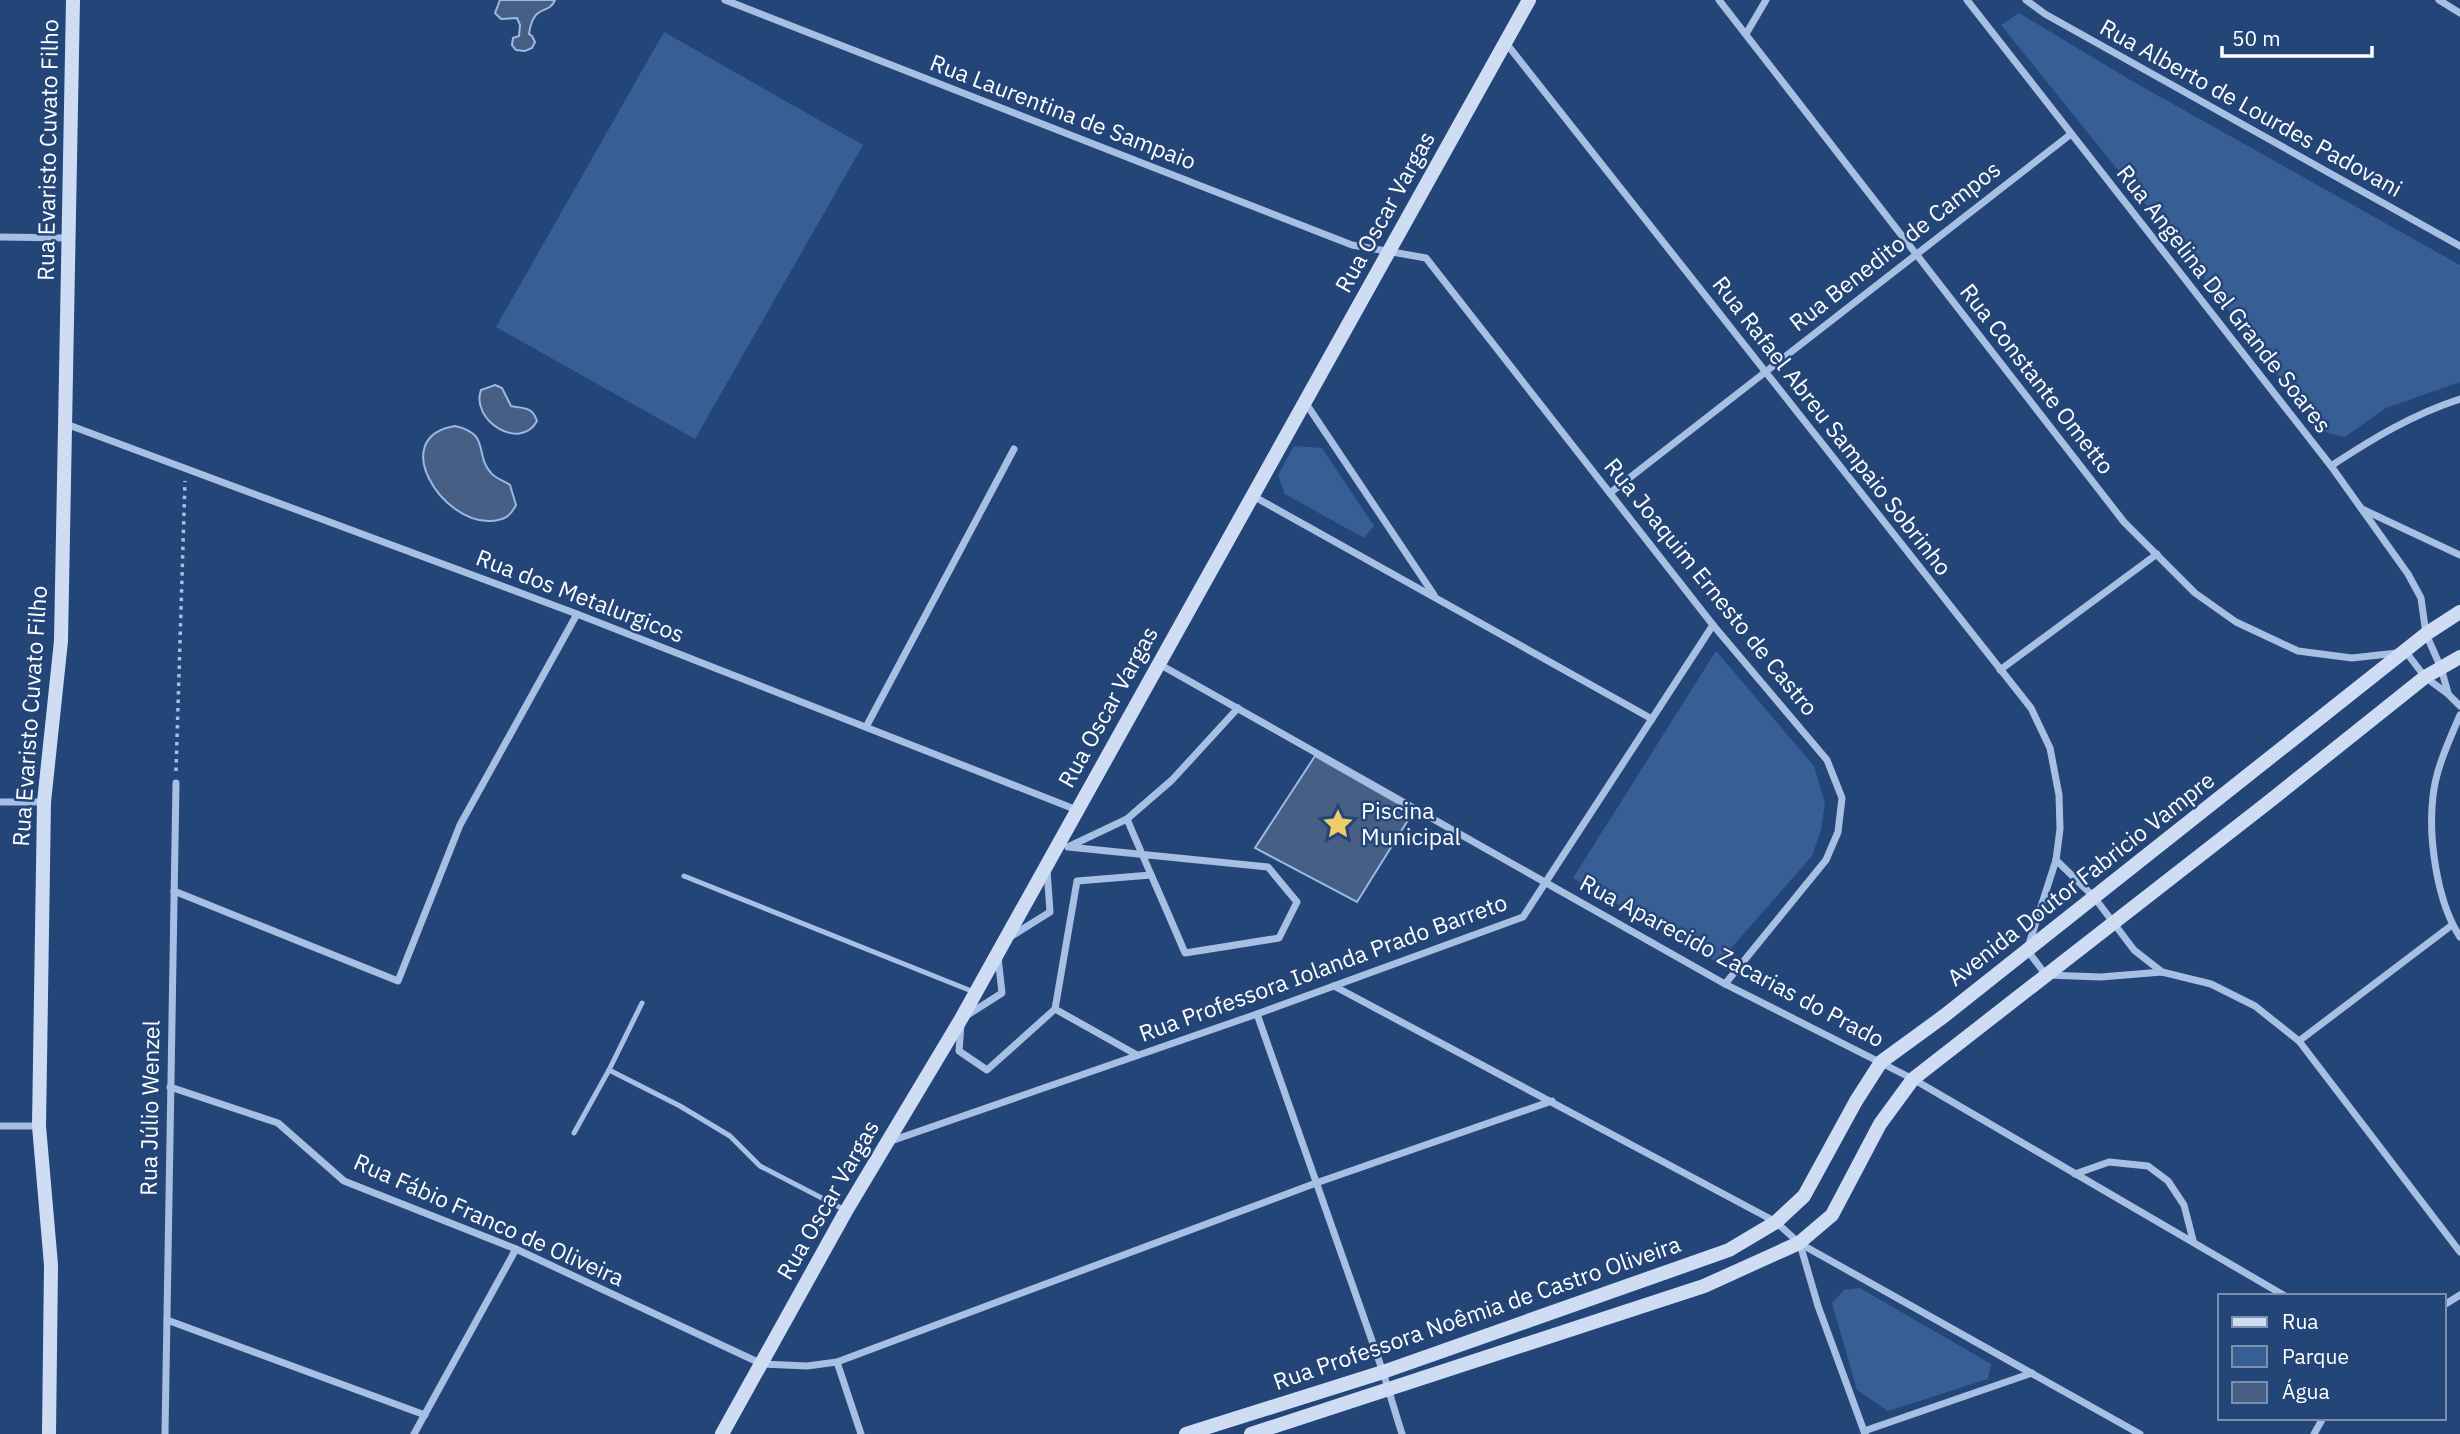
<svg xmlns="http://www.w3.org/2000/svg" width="2460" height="1434" viewBox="0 0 2460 1434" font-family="'IBM Plex Sans',sans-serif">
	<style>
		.green { fill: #385e96 }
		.water { fill: #475f85; stroke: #9ab9e4; stroke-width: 2 }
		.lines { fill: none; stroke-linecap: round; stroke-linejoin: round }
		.path { stroke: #a6bfe3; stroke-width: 3.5; stroke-dasharray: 3.5 5; stroke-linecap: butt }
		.lane { stroke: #a6bfe3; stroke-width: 5 }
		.street { stroke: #a6bfe3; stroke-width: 7 }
		.secondary { stroke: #cfddf4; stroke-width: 14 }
		.labels { text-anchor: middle; stroke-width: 5; stroke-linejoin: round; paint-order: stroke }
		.street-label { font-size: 23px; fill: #fff; stroke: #244578 }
		.poi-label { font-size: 23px; fill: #fff; stroke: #244578; text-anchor: start }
	</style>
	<rect width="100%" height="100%" fill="#244578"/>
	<g class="green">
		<path d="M2019 13 2132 81 2460 265V382L2386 408 2345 437 2321 431 2184 252 2001 25Z"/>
		<path d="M664 32 863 145 695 439 496 327Z"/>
		<path d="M1294 446 1322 448 1374 526 1364 538 1285 494 1278 475Z"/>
		<path d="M1716 651 1814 766 1825 803 1821 830 1812 856 1718 963 1573 878Z"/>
		<path d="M1860 1288 1991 1364 1988 1379 1888 1411 1857 1390 1832 1303 1844 1290Z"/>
	</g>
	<g class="water">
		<path d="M500 0H555C548 16 533 3 529 34L532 36 535 42 532 48 525 51 516 50 512 45 513 38 519 36 520 25 517 18 501 19 495 13Z"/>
		<path d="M495 385 502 388 511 406C524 409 532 406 537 421 520 452 470 420 481 390Z"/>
		<path d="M455 426C491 434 474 454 491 473 495 478 504 481 510 485L516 505C510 517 504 520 491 521 442 524 387 437 455 426Z"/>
		<path d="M1315 756 1413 812 1357 902 1255 848Z"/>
	</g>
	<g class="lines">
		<path class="path" d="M176 771 185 481"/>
		<g class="lane">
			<path d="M684 876 974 992"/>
			<path d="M642 1003 609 1070 680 1106 730 1136 760 1166 843 1209"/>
			<path d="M574 1133 609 1070"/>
		</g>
		<g class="street">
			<path d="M725 0 1352 245 1426 258 1713 625 1827 760 1842 798 1838 832 1826 860 1725 984"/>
			<path d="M1719 0 2124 522 2195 593 2236 622 2298 651 2352 658 2406 652 2425 677 2448 694 2460 706"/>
			<path d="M1967 0 2331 466 2408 574 2421 598 2426 634 2441 668 2448 693"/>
			<path d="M2026 0 2045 14 2460 246"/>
			<path d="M2439 0 2460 13"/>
			<path d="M1746 34 1766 0"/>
			<path d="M1506 43 2031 708 2050 748 2059 795 2060 829 2056 860 2027 950 2046 975 2101 977 2162 972 2211 984 2255 1006 2299 1041 2460 1252"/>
			<path d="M0 237 69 238"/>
			<path d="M1305 402 1434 595"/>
			<path d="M66 424 577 614 1077 810"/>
			<path d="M2331 466C2372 439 2413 414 2460 399"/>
			<path d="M1610 493 2071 134"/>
			<path d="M1253 496 1652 719"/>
			<path d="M2362 509 2460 555"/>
			<path d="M1159 664 1725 984 1913 1079 2285 1296"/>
			<path d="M2000 670 2157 554"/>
			<path d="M2460 715C2449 741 2436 768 2433 796 2428 838 2437 902 2460 937"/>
			<path d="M866 727 1014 449"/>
			<path d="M0 802H44"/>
			<path d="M1070 846 1127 819 1172 780 1238 708"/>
			<path d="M1068 847 1268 867 1297 902 1279 938 1185 953C1166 908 1146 864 1127 819"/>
			<path d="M2056 860 2094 897 2134 950 2162 972"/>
			<path d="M174 891 398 981 460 825 577 614"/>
			<path d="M1010 937 1050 912 1047 870"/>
			<path d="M1334 986 1776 1222 1799 1243 2140 1434"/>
			<path d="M1055 1009 1137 1055"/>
			<path d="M1257 1014 1383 1372 1402 1434"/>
			<path d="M966 1016 1002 993 998 957"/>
			<path d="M961 1025 959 1051 987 1070 1055 1009 1077 881 1151 875"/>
			<path d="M2299 1041 2452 925"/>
			<path d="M170 1087 278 1123 344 1181 516 1249 762 1364 807 1366 837 1362 1316 1183 1552 1101"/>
			<path d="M0 1126H39"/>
			<path d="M891 1141 1257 1014 1523 917 1713 625"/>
			<path d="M2075 1174 2109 1162 2148 1166 2168 1181 2184 1205 2193 1240"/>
			<path d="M1800 1244 1818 1306 1865 1434"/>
			<path d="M2444 1305 2460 1295"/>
			<path d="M167 1320 425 1415"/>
			<path d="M837 1362 861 1434"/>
			<path d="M1864 1431 2032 1373"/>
			<path d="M165 1434 176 783"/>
			<path d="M414 1434 516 1249"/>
			<path d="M2314 1434 2323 1418"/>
		</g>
		<g class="secondary">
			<path d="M49 1434 51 1265 39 1126 44 802 61 641 73 0"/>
			<path d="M722 1434 846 1211 961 1019 1529 0"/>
			<path d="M1186 1434 1383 1372 1729 1250 1776 1222 1804 1196 1856 1101 1881 1062 1944 1016 2426 634 2460 612"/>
			<path d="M1251 1434 1704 1286 1799 1243 1832 1215 1880 1124 1913 1079 2266 804 2425 677 2460 657"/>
		</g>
	</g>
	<defs>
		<symbol id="sight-bare" viewBox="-9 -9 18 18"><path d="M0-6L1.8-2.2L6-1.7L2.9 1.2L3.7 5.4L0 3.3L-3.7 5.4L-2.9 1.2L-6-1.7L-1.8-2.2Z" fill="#edcd6a" stroke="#244578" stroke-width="2.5" paint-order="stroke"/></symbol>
	</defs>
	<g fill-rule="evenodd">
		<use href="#sight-bare" x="1316" y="802" width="44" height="44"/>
	</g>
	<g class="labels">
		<g class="street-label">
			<text transform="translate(2251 108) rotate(29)" y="8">Rua Alberto de Lourdes Padovani</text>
			<text transform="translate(1063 112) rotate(21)" y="8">Rua Laurentina de Sampaio</text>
			<text transform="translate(48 150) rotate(-89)" y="8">Rua Evaristo Cuvato Filho</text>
			<text transform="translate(1385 212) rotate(-61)" y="8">Rua Oscar Vargas</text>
			<text transform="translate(1895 246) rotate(-38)" y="8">Rua Benedito de Campos</text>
			<text transform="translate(2224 299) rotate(52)" y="8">Rua Angelina Del Grande Soares</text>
			<text transform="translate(2037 379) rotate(52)" y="8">Rua Constante Ometto</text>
			<text transform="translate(1832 426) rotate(52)" y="8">Rua Rafael Abreu Sampaio Sobrinho</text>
			<text transform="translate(1711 587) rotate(51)" y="8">Rua Joaquim Ernesto de Castro</text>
			<text transform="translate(580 596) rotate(21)" y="8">Rua dos Metalurgicos</text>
			<text transform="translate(1108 707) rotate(-61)" y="8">Rua Oscar Vargas</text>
			<text transform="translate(30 716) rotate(-86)" y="8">Rua Evaristo Cuvato Filho</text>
			<text transform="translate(2081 879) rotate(-38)" y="8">Avenida Doutor Fabricio Vampre</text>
			<text transform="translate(1732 961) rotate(28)" y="8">Rua Aparecido Zacarias do Prado</text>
			<text transform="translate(1323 968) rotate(-20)" y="8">Rua Professora Iolanda Prado Barreto</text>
			<text transform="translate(150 1108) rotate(-89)" y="8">Rua Júlio Wenzel</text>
			<text transform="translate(828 1200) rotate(-60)" y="8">Rua Oscar Vargas</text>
			<text transform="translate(489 1220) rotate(24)" y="8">Rua Fábio Franco de Oliveira</text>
			<text transform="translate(1477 1313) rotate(-19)" y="8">Rua Professora Noêmia de Castro Oliveira</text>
		</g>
		<g class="poi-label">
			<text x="1361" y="819">Piscina<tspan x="1361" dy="26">Municipal</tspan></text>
		</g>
	</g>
	<rect x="2218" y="1294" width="228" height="126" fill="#244578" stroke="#7c8fae" stroke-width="2"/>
	<rect x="2232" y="1317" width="35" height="10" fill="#cfddf4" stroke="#7c8fae" stroke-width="2"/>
	<text x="2282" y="1329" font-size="21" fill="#ffffff">Rua</text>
	<rect x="2232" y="1346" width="35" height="21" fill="#385e96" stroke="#7c8fae" stroke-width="2"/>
	<text x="2282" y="1364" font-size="21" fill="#ffffff">Parque</text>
	<rect x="2232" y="1382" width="35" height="21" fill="#475f85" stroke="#7c8fae" stroke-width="2"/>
	<text x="2282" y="1399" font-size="21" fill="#ffffff">Água</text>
	<path d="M2222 46v10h150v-10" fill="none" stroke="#ffffff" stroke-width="3.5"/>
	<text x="2232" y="46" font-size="21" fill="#ffffff" stroke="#244578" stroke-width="5" paint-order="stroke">50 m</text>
</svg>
